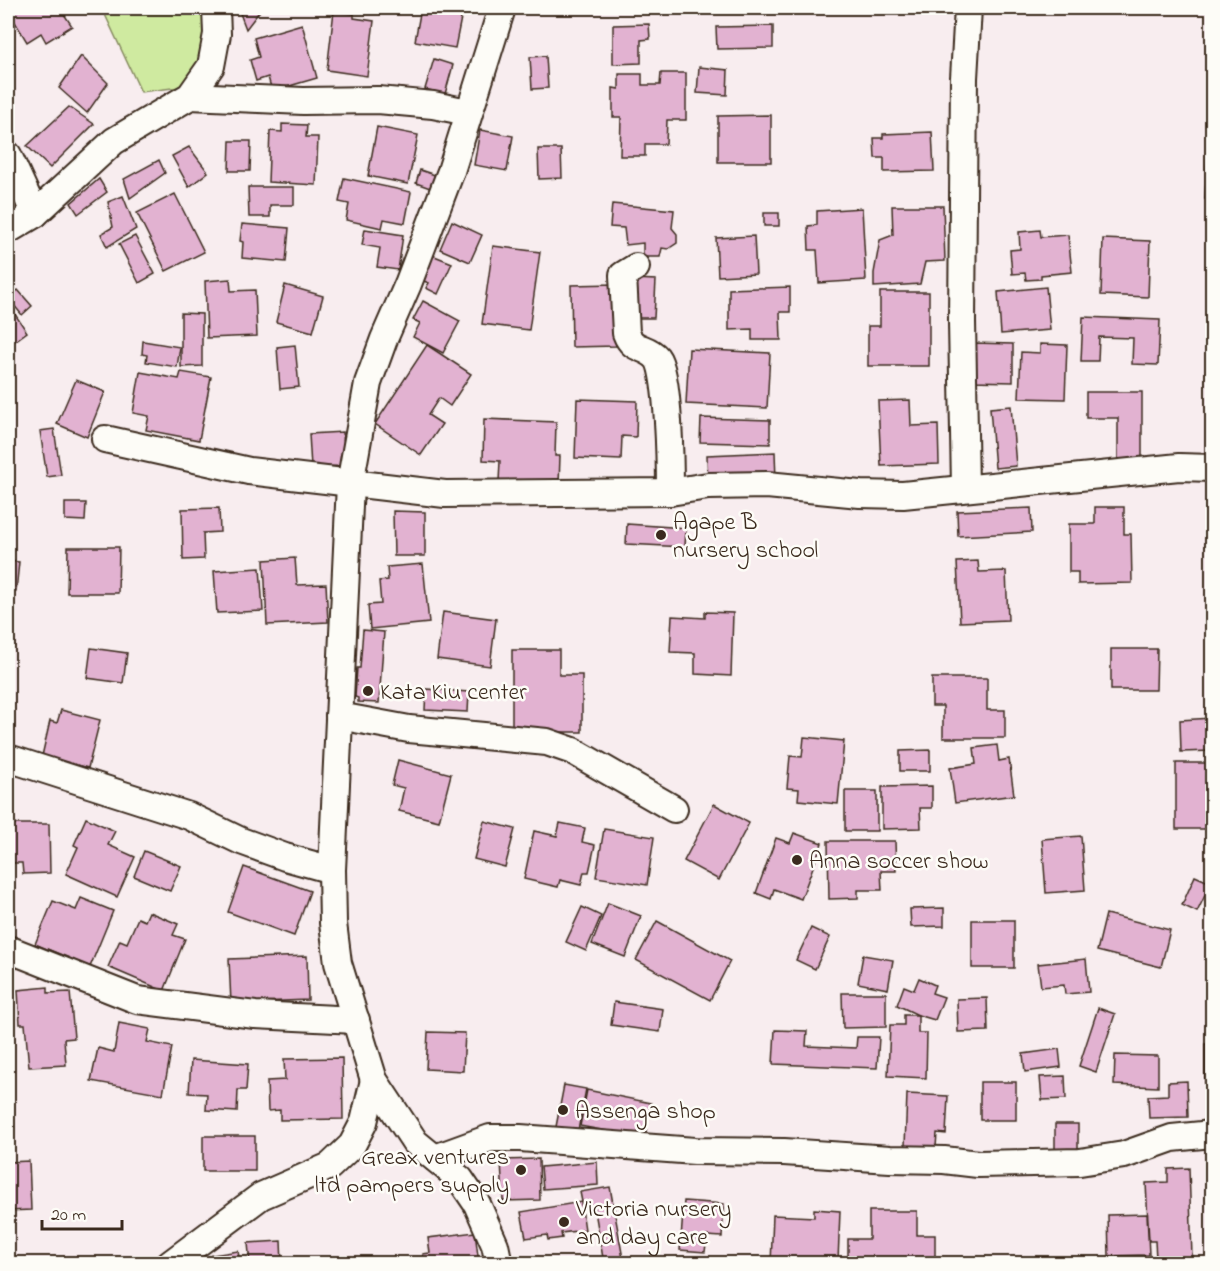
<svg xmlns="http://www.w3.org/2000/svg" width="1220" height="1271" viewBox="0 0 1220 1271" font-family="'Indie Flower',sans-serif">
	<style>
		.green { fill: #cfeaa0; stroke: #858a5f; stroke-width: 1.5 }
		.building { fill: #e2b2d1; stroke: #3b2a1e; stroke-width: 1.5 }
		.lines { fill: none; stroke-linecap: round; stroke-linejoin: round }
		.minor-casing { stroke: #3b2a1e; stroke-width: 30 }
		.minor { stroke: #fdfcf7; stroke-width: 26 }
		.poi-dot { fill: #3b2a1e; stroke: #fdfcf7; stroke-width: 2 }
		.labels { text-anchor: middle; stroke-width: 5; stroke-linejoin: round; paint-order: stroke }
		.poi-label { font-size: 24px; fill: #3b2a1e; stroke: #fdfcf7; text-anchor: start }
	</style>
	<rect width="100%" height="100%" fill="#f8edef"/>
	<filter id="ink" filterUnits="userSpaceOnUse"><feTurbulence type="fractalNoise" baseFrequency=".0167" numOctaves="2"/><feDisplacementMap in="SourceGraphic" scale="12" xChannelSelector="R" yChannelSelector="G"/><feConvolveMatrix kernelMatrix="1 2 1 2 8 2 1 2 1" color-interpolation-filters="sRGB"/></filter>
	<g filter="url(#ink)">
		<path class="green" d="M102 8H207L203 63 180 87 141 92Z"/>
		<g class="building">
			<path d="M16 8H60L72 26 46 42 41 33 27 42 9 12Z"/>
			<path d="M238 8H262L246 29Z"/>
			<path d="M421 8H463L455 48 415 41Z"/>
			<path d="M334 11 354 14V18L374 21 367 76 327 70Z"/>
			<path d="M302 24 317 78 272 91 268 77 256 81 250 60 259 57 254 38Z"/>
			<path d="M649 24 650 39 641 40V63L613 64V25Z"/>
			<path d="M773 26V48L717 49 716 27Z"/>
			<path d="M81 56 108 83 87 113 59 88Z"/>
			<path d="M546 56 548 88 532 89 530 57Z"/>
			<path d="M434 59 453 65 445 94 425 89Z"/>
			<path d="M699 67 728 70 727 95 697 93Z"/>
			<path d="M661 73H686V120H667L666 144H645V156H620L621 117H613V88L619 89V74H642V85H660Z"/>
			<path d="M69 107 94 124 50 168 27 146Z"/>
			<path d="M771 115V162H718V116Z"/>
			<path d="M1209 116H1212V200L1205 199Z"/>
			<path d="M282 124 307 125 306 137H318L316 185 268 182 270 131 282 132Z"/>
			<path d="M377 127 418 135 408 184 368 176Z"/>
			<path d="M480 130 513 136 507 171 474 165Z"/>
			<path d="M932 132 934 171 884 172V158H875L874 138H883V134Z"/>
			<path d="M230 141H251L250 171H229Z"/>
			<path d="M189 147 208 172 189 187 172 156Z"/>
			<path d="M538 149H561L562 178 539 179Z"/>
			<path d="M159 160 165 173 130 198 124 179Z"/>
			<path d="M420 170 438 176 433 189 416 183Z"/>
			<path d="M344 178 411 192 405 223 384 219 382 228 346 220 349 204 339 202Z"/>
			<path d="M99 179 107 192 78 214 71 203Z"/>
			<path d="M248 187H294V205H270V217H249Z"/>
			<path d="M175 194 204 252 166 271 137 213Z"/>
			<path d="M123 196 136 229 107 247 101 234 113 227 108 202Z"/>
			<path d="M612 204 674 210 672 228 677 234V243L668 249 662 248 660 257H643V243L626 245 624 228 610 227Z"/>
			<path d="M892 206H943L945 261 925 262 920 284 874 287V273L880 240 893 235Z"/>
			<path d="M862 208 866 280 819 283 817 250H809L808 226 817 225V211Z"/>
			<rect x="764" y="213" width="15" height="13"/>
			<path d="M452 221 482 235 470 262 440 249Z"/>
			<path d="M242 224 289 228 286 262 242 258 243 242 240 241Z"/>
			<path d="M365 229 403 235 398 270 377 267 380 248 362 245Z"/>
			<path d="M1040 230 1041 237 1068 235 1072 272 1041 275V279L1026 280 1025 273 1012 274 1010 250 1020 249 1019 232Z"/>
			<path d="M135 236 155 274 139 283 119 244Z"/>
			<path d="M754 236 756 274 718 276 716 238Z"/>
			<path d="M1103 239 1150 241 1148 297 1101 295Z"/>
			<path d="M493 246 540 252 529 330 482 324Z"/>
			<path d="M432 255 452 263 438 294 426 288 429 283 421 280Z"/>
			<path d="M230 279 231 291 255 290 257 336 207 338 205 281Z"/>
			<path d="M633 279 656 280 654 318H631Z"/>
			<path d="M616 284V346L572 347 571 285Z"/>
			<path d="M285 285 323 296 313 332 276 322Z"/>
			<path d="M790 287V312H780L781 340H752V329L729 330V289Z"/>
			<path d="M1046 287 1050 330 1001 334 998 292Z"/>
			<path d="M18 290 32 306 22 315 8 298Z"/>
			<path d="M880 292H929V366H868V326H880Z"/>
			<path d="M423 301 460 321 443 353 413 337 420 323 413 320Z"/>
			<path d="M8 304 27 332 8 346Z"/>
			<path d="M181 313 202 314V366L181 367Z"/>
			<path d="M1083 317 1160 320 1158 365 1132 364 1133 338 1099 337 1098 361H1081Z"/>
			<path d="M143 341 180 347 177 367 146 362 147 355 142 354Z"/>
			<path d="M973 343 1013 344V382L972 381Z"/>
			<path d="M1040 344 1067 345 1065 399 1019 398 1021 352 1040 353Z"/>
			<path d="M295 345 299 387 280 389 277 347Z"/>
			<path d="M427 345 471 374 450 406 439 398 428 415 442 424 421 455 375 424Z"/>
			<path d="M689 349 770 353 767 408 686 404Z"/>
			<path d="M140 372 179 379 181 372 211 377 199 440 146 430 149 416 133 413Z"/>
			<path d="M76 380 105 392 87 437 57 424Z"/>
			<path d="M1086 392H1142V459H1118V418H1086Z"/>
			<path d="M577 399 637 401 636 437 622 436 621 460 575 458Z"/>
			<path d="M910 400 911 426 938 425 939 464 881 466 878 401Z"/>
			<path d="M1011 406 1016 466 995 468 990 408Z"/>
			<path d="M701 418 770 420V444L700 442Z"/>
			<path d="M484 419 556 422 555 456H560L559 484 499 482 500 461 483 460Z"/>
			<path d="M54 429 61 475 47 477 40 431Z"/>
			<path d="M343 432 345 466 311 467 309 434Z"/>
			<path d="M775 452 776 481 708 484 707 455Z"/>
			<path d="M65 503H86L85 521 65 520Z"/>
			<path d="M1095 507H1124V534H1131L1132 583 1078 584V572H1069V524H1095Z"/>
			<path d="M219 508 220 532 203 533 204 559 183 560 182 509Z"/>
			<path d="M1031 508 1032 532 958 536 957 511Z"/>
			<path d="M393 511 425 512V556H394Z"/>
			<path d="M627 524 686 528 685 547 626 544Z"/>
			<path d="M68 547H119L118 593H67Z"/>
			<path d="M295 558 297 585 326 584 328 622 267 625 264 560Z"/>
			<path d="M8 561 19 562 16 591 8 590Z"/>
			<path d="M978 561 979 572 1006 571 1008 620 960 622 957 562Z"/>
			<path d="M423 564 429 623 370 629 368 605 381 604 379 581 388 580 387 567Z"/>
			<path d="M260 568 263 611 217 613 214 571Z"/>
			<path d="M443 612 496 619 490 666 437 659Z"/>
			<path d="M705 612 733 613 731 676 695 674V653L670 652 672 616 705 618Z"/>
			<path d="M363 630 384 632 379 703 358 702V698L355 697 357 668H360Z"/>
			<path d="M91 648 127 653 123 683 87 678Z"/>
			<path d="M1111 649H1157L1156 690H1111Z"/>
			<path d="M512 650H559V675H582V732H512Z"/>
			<path d="M932 678H987V710H1005V738H943V706H932Z"/>
			<path d="M426 689 469 692 468 712 425 710Z"/>
			<path d="M61 710 100 720 88 768 42 756 50 721 57 723Z"/>
			<path d="M1212 718V751L1181 752 1180 720Z"/>
			<path d="M804 737 844 741 838 804 798 800 799 789 787 788 790 756 802 757Z"/>
			<path d="M997 745 999 761 1009 759 1014 795 955 803 950 768 976 764 974 748Z"/>
			<path d="M930 750V771H900V751Z"/>
			<path d="M398 760 451 774 439 821 399 811 404 788 392 785Z"/>
			<rect x="1176" y="763" width="36" height="66"/>
			<path d="M932 786V808H920L921 828 882 829V787Z"/>
			<rect x="845" y="791" width="32" height="40"/>
			<path d="M714 804 749 823 719 880 684 861Z"/>
			<path d="M86 818 115 831 108 845 135 857 117 897 66 874 78 847 74 845Z"/>
			<path d="M484 821 515 829 505 867 474 859Z"/>
			<path d="M560 823 585 828 582 842 595 845 589 872H584L581 885 560 880 558 887 524 879 534 831 557 836Z"/>
			<path d="M9 824H49L50 873 23 874 22 863H10Z"/>
			<path d="M604 829 654 837 647 885 596 877Z"/>
			<path d="M794 833 822 843 801 899 774 889 771 899 756 893 776 838 790 843Z"/>
			<path d="M1081 836 1085 890 1046 893 1042 839Z"/>
			<path d="M828 841H895L896 871H881L882 890H858V898L829 899Z"/>
			<path d="M144 851 181 866 170 891 134 876Z"/>
			<path d="M244 867 310 891 294 936 228 912Z"/>
			<path d="M1195 876 1211 883 1197 912 1182 905Z"/>
			<path d="M81 898 113 911 90 967 35 944 53 901 76 910Z"/>
			<path d="M608 903 641 916 625 957 592 944Z"/>
			<path d="M582 907 601 916 586 951 566 942Z"/>
			<path d="M944 908V926L911 927 910 909Z"/>
			<path d="M149 912 178 924 173 935 185 939 164 991 108 967 120 940 127 943 138 918 145 921Z"/>
			<path d="M1106 914 1170 930 1161 967 1097 951Z"/>
			<rect x="972" y="920" width="42" height="48"/>
			<path d="M657 921 730 961 710 1000 636 960Z"/>
			<path d="M811 928 830 937 815 969 796 960Z"/>
			<path d="M863 955 893 960 888 989 858 983Z"/>
			<path d="M307 956 308 1000 231 1003 229 959Z"/>
			<path d="M1086 959 1089 992 1065 994 1064 985 1041 987 1038 964Z"/>
			<path d="M919 978 935 985 932 993 944 997 935 1020 918 1015 897 1005 904 986 914 990Z"/>
			<path d="M48 987V993L70 992 74 1038 64 1039 66 1065 29 1067 25 1024H20L18 990Z"/>
			<path d="M842 993H886V1027L843 1028Z"/>
			<path d="M987 998 988 1031 958 1032 957 999Z"/>
			<path d="M614 1002 663 1009 660 1032 611 1025Z"/>
			<path d="M1098 1008 1115 1014 1096 1072 1079 1066Z"/>
			<path d="M904 1015H918V1033H927L926 1078 888 1076 890 1025H904Z"/>
			<path d="M119 1023 150 1029 147 1042 172 1047 163 1094 91 1081 98 1048 114 1052Z"/>
			<path d="M775 1030 807 1031 806 1046 856 1048 857 1037H879L877 1068 773 1064Z"/>
			<path d="M428 1032 465 1033 463 1071 426 1069Z"/>
			<rect x="1205" y="1044" width="7" height="41"/>
			<path d="M1059 1049 1061 1067 1025 1072 1023 1054Z"/>
			<path d="M1115 1055 1158 1056V1087L1114 1085Z"/>
			<path d="M342 1058 343 1119 280 1120V1110L268 1111 267 1081 285 1080 284 1059Z"/>
			<path d="M191 1060 248 1064 246 1090H238L237 1112 206 1110 207 1094 189 1093Z"/>
			<path d="M1065 1076 1066 1099 1042 1100 1040 1077Z"/>
			<path d="M1187 1081 1188 1117 1149 1118 1148 1096 1168 1095V1082Z"/>
			<rect x="980" y="1082" width="36" height="38"/>
			<path d="M564 1085 586 1089 577 1136 555 1132Z"/>
			<path d="M587 1090 651 1103 645 1138 580 1126Z"/>
			<rect x="1204" y="1093" width="8" height="26"/>
			<path d="M907 1094 948 1096 946 1134 937 1133 936 1147 905 1146Z"/>
			<rect x="1055" y="1124" width="23" height="27"/>
			<rect x="203" y="1136" width="52" height="35"/>
			<path d="M539 1159 540 1200 503 1201 501 1160Z"/>
			<path d="M29 1161 31 1210 8 1211V1162Z"/>
			<path d="M597 1162 598 1185 543 1189 541 1167Z"/>
			<path d="M1189 1168 1192 1257 1156 1258 1155 1241H1149L1146 1183 1168 1182V1169Z"/>
			<path d="M610 1187 624 1264H604L594 1205 583 1207 580 1192Z"/>
			<path d="M684 1201 724 1204 722 1237 707 1236 705 1252 680 1250Z"/>
			<path d="M581 1202 585 1230 561 1233 562 1238 548 1240 547 1235 526 1238 521 1212Z"/>
			<path d="M814 1209 840 1211 838 1261 813 1259V1264H771L773 1215 814 1217Z"/>
			<path d="M869 1211H917V1235H935V1264H848V1239H869Z"/>
			<path d="M1147 1214 1149 1255 1109 1256 1108 1215Z"/>
			<path d="M475 1232 479 1264H424L423 1254 430 1253 428 1238Z"/>
			<path d="M281 1241 282 1264H250L248 1243Z"/>
			<path d="M238 1251 240 1264H214L212 1255Z"/>
		</g>
		<g class="lines">
			<defs>
				<g id="minor">
					<path d="M190 96 303 101 378 100 433 105 468 112"/>
					<path d="M8 155 35 214"/>
					<path d="M8 230 35 214 114 141 190 96 211 66 217 34 216 8"/>
					<path d="M636 267 623 275 626 333C633 352 646 345 657 358 669 373 670 468 670 492"/>
					<path d="M105 439 249 471 445 494 670 492 708 486 767 485 860 494 903 495 1179 467 1212 468"/>
					<path d="M965 488 962 322 964 78 968 8"/>
					<path d="M339 716 409 729 547 742 573 751 674 809"/>
					<path d="M8 758 189 816 241 841 285 857 332 870"/>
					<path d="M8 949 137 1000 255 1015 356 1020"/>
					<path d="M435 1158 490 1138H520L695 1151 784 1152 890 1159 944 1160 978 1164 1080 1162 1124 1155 1172 1138 1212 1134"/>
					<path d="M170 1264 261 1196 330 1166 352 1145 364 1122 374 1080"/>
					<path d="M499 1264 495 1245 477 1204 460 1179 415 1142 374 1080 338 963 333 923 332 870 350 484 368 383 384 339 408 284 451 171 502 8"/>
				</g>
			</defs>
			<use href="#minor" class="minor-casing"/>
			<use href="#minor" class="minor"/>
		</g>
	</g>
	<g class="poi-dot">
		<circle cx="661" cy="535" r="6"/>
		<circle cx="368" cy="691" r="6"/>
		<circle cx="797" cy="860" r="6"/>
		<circle cx="563" cy="1110" r="6"/>
		<circle cx="521" cy="1170" r="6"/>
		<circle cx="564" cy="1222" r="6"/>
	</g>
	<g class="labels">
		<g class="poi-label">
			<text x="673" y="529">Agape B<tspan x="673" dy="28">nursery school</tspan></text>
			<text x="380" y="699">Kata Kiu center</text>
			<text x="809" y="868">Anna soccer show</text>
			<text x="575" y="1118">Assenga shop</text>
			<text x="509" y="1164" text-anchor="end">Greax ventures<tspan x="509" dy="28">ltd pampers supply</tspan></text>
			<text x="576" y="1216">Victoria nursery<tspan x="576" dy="28">and day care</tspan></text>
		</g>
	</g>
	<rect width="1220" height="1271" fill="none" stroke="#fdfcf7" stroke-width="30"/>
	<rect x="15" y="15" width="1190" height="1241" fill="none" stroke="#3b2a1e" stroke-width="2" filter="url(#ink)"/>
	<path d="M42 1220v9h80v-9" fill="none" stroke="#3b2a1e" stroke-width="3"/>
	<text x="51" y="1220" font-size="18" fill="#3b2a1e" stroke="#fdfcf7" stroke-width="4.5" paint-order="stroke">20 m</text>
</svg>
